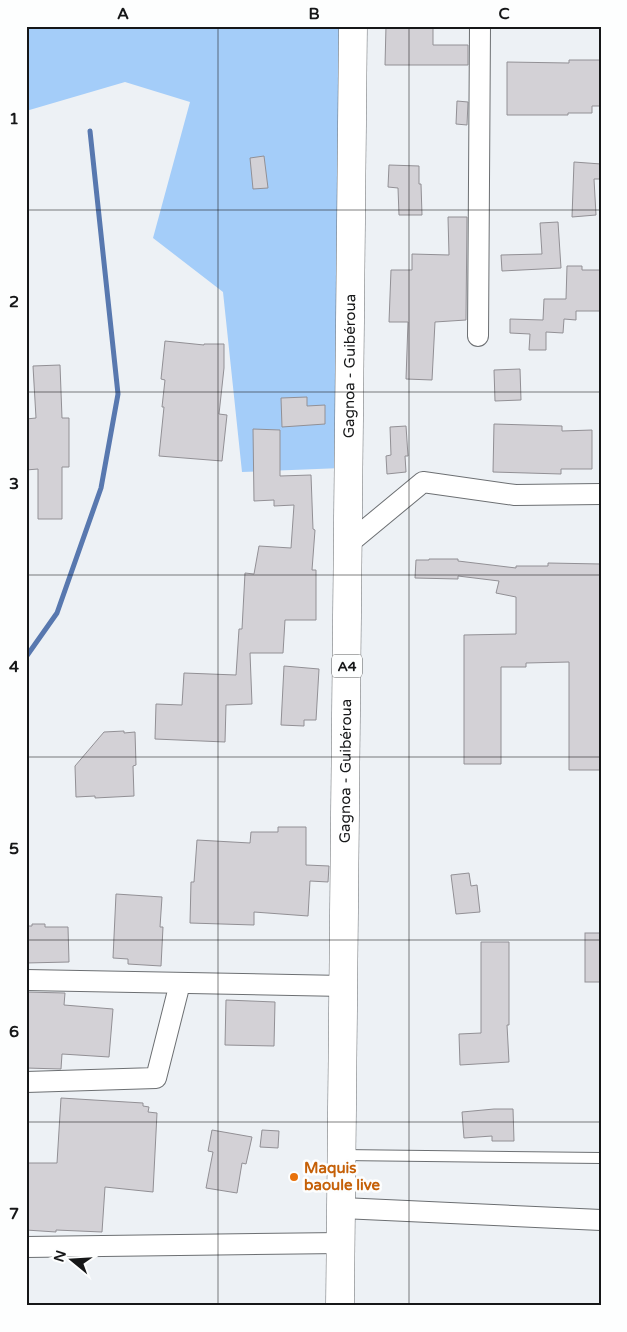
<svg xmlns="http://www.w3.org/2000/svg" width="627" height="1332" viewBox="0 0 627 1332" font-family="'Varela Round',sans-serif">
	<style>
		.green { fill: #a4cdf9 }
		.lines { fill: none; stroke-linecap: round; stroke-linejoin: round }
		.stream { stroke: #5878af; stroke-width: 5 }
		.building { fill: #d3d1d6; stroke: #929095 }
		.lane-casing { stroke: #6c6f72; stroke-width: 12 }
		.street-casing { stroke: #6c6f72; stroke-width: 22 }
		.primary-casing { stroke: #6c6f72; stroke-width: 29 }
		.lane { stroke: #fff; stroke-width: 10 }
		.street { stroke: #fff; stroke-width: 20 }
		.primary { stroke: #fff; stroke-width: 28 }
		.grid { fill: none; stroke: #161718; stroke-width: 1; stroke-opacity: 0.55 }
		.food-dot { fill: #e8710a; stroke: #fdfefe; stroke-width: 2 }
		.labels { text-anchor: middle; stroke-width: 5; stroke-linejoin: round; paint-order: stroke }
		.shield { fill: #fdfefe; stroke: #5b5c5d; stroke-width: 1 }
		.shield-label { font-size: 14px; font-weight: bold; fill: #161718 }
		.street-label { font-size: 15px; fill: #161718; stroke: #fdfefe }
		.food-label { font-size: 15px; font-weight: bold; fill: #c56008; stroke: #fdfefe; text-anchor: start }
		.neatline { fill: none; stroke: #161718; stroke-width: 2 }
		.grid-label { font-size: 16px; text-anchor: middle; font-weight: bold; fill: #161718 }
	</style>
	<rect width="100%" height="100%" fill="#edf1f5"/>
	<path class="green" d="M26 26H350L342 468 242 472 223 292 153 238 190 102 125 82 26 111Z"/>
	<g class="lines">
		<path class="stream" d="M26 657 57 613 101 488 118 394 90 131"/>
	</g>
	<g class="building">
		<path d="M386 26H433V45H468V65H385Z"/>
		<path d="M569 60H601V106H592V113H568V115H507V62L569 63Z"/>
		<path d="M457 101 468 102 467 125 456 124Z"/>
		<path d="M264 156 268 188 253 189 250 158Z"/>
		<path d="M574 162 601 164V179H594L596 215 572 217Z"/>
		<path d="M389 165 419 166V184H421L422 215H399L398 188 388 187Z"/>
		<path d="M448 217H467L466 320 435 322 432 380 406 379 408 322H389L391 270H412V254L449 255Z"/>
		<path d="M558 222 561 268 502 271 501 255 542 254 540 223Z"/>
		<path d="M567 266H582V270H601V311H576V320L564 319 563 333 546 332V350H529L530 334 510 333V319L543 320 544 299H566Z"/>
		<path d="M165 341 204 345V344H224V368L219 414 227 415 222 461 159 456 164 407H162L165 380 161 379Z"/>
		<path d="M60 365 62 418H69V467H62V519H38V469L26 470V419L36 418 33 366Z"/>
		<path d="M520 369 521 400 495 401 494 370Z"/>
		<path d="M307 397V406L325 405V424L282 427 281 398Z"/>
		<path d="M494 424 562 426V431L592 430V469H561V474L493 472Z"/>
		<path d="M406 426 408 456H405L406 472 387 474 386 456 391 455 390 427Z"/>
		<path d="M253 429 280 430V476L311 475 313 529 315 530 312 570H316V620H285L283 653H250L252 704 226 705 225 742 155 739 156 704 182 705 184 673 236 675 239 629H242L245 573 254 574 259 546 291 548 294 505 274 506V500L254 501Z"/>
		<path d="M429 559H458V561L516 568V566H548V563L601 564V770H569V662L526 663V667H501V764H464V635L516 634V597L496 593 499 581 458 576V579L415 578 416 560H429Z"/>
		<path d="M284 666 319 669 316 720H304V726L281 725Z"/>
		<path d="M124 731V733L135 732 136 765 133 766 134 796 95 798V796L76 797 75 766 104 732Z"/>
		<path d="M278 827H306V865L329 866 328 882 310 881 308 916 254 912V925L190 923 191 882H194L197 840 250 843 251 832H278Z"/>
		<path d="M469 873 471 886 477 885 480 912 456 914 451 875Z"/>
		<path d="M116 894 162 897 160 927H163L161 966 128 964V959L113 958Z"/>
		<path d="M32 924H45V927H68L69 962 26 963V926H32Z"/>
		<rect x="585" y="933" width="16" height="49"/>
		<path d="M481 942H509V1025H507L509 1062 460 1065 459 1034 481 1033Z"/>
		<path d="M26 992 65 993 64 1005 113 1009 109 1057 62 1054 61 1069 26 1068Z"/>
		<path d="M226 1000 275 1002 274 1046 225 1045Z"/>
		<path d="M61 1098 143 1103V1106L149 1107 148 1112 157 1113 153 1192 105 1187 102 1232 56 1230V1232L26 1230V1163H57Z"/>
		<path d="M494 1109H513L514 1141H492V1136L464 1138 462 1112Z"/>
		<path d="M212 1130 252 1137 246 1164 242 1163 237 1193 206 1188 213 1152 208 1151Z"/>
		<path d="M262 1130 279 1131 278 1148 260 1147Z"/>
	</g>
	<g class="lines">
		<defs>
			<path id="lane" d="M342 1155 601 1158"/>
			<g id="street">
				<path d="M478 336 480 26"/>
				<path d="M348 544 423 482 515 495 601 494"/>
				<path d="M26 980 344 986"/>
				<path d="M26 1082 156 1078 180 983"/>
				<path d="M342 1208 601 1220"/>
				<path d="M26 1247 341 1243"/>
			</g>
			<g id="primary">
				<path id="s1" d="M340 1306 353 26"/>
			</g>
		</defs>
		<use href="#lane" class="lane-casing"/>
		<use href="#street" class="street-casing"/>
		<use href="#primary" class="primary-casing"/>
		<use href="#lane" class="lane"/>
		<use href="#street" class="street"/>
		<use href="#primary" class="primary"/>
	</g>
	<path class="grid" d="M218 26V1306M409 26V1306M26 210H601M26 392H601M26 575H601M26 757H601M26 940H601M26 1122H601"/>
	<circle class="food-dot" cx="294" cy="1177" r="5"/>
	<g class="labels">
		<rect class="shield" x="332" y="654.5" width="30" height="23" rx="4"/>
		<g class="shield-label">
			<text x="347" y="671">A4</text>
		</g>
		<g class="street-label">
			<text dy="5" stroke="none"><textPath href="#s1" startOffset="940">Gagnoa - Guibéroua</textPath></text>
			<text dy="5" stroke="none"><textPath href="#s1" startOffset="535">Gagnoa - Guibéroua</textPath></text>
		</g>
		<g class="food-label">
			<text x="304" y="1173">Maquis<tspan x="304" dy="17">baoule live</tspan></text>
		</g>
	</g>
	<rect width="627" height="1332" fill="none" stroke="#fdfefe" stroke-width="55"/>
	<g transform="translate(72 1260) rotate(288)" stroke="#fdfefe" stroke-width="4" paint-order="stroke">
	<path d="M0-4L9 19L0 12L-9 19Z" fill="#161718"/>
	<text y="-8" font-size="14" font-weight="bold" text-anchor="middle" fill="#161718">N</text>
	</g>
	<rect x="28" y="28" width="572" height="1276" class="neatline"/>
	<g class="grid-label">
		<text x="123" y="19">A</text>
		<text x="314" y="19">B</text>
		<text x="504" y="19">C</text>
		<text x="14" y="124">1</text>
		<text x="14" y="307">2</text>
		<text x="14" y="489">3</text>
		<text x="14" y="672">4</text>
		<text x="14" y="854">5</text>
		<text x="14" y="1037">6</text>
		<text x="14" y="1219">7</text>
	</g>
</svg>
